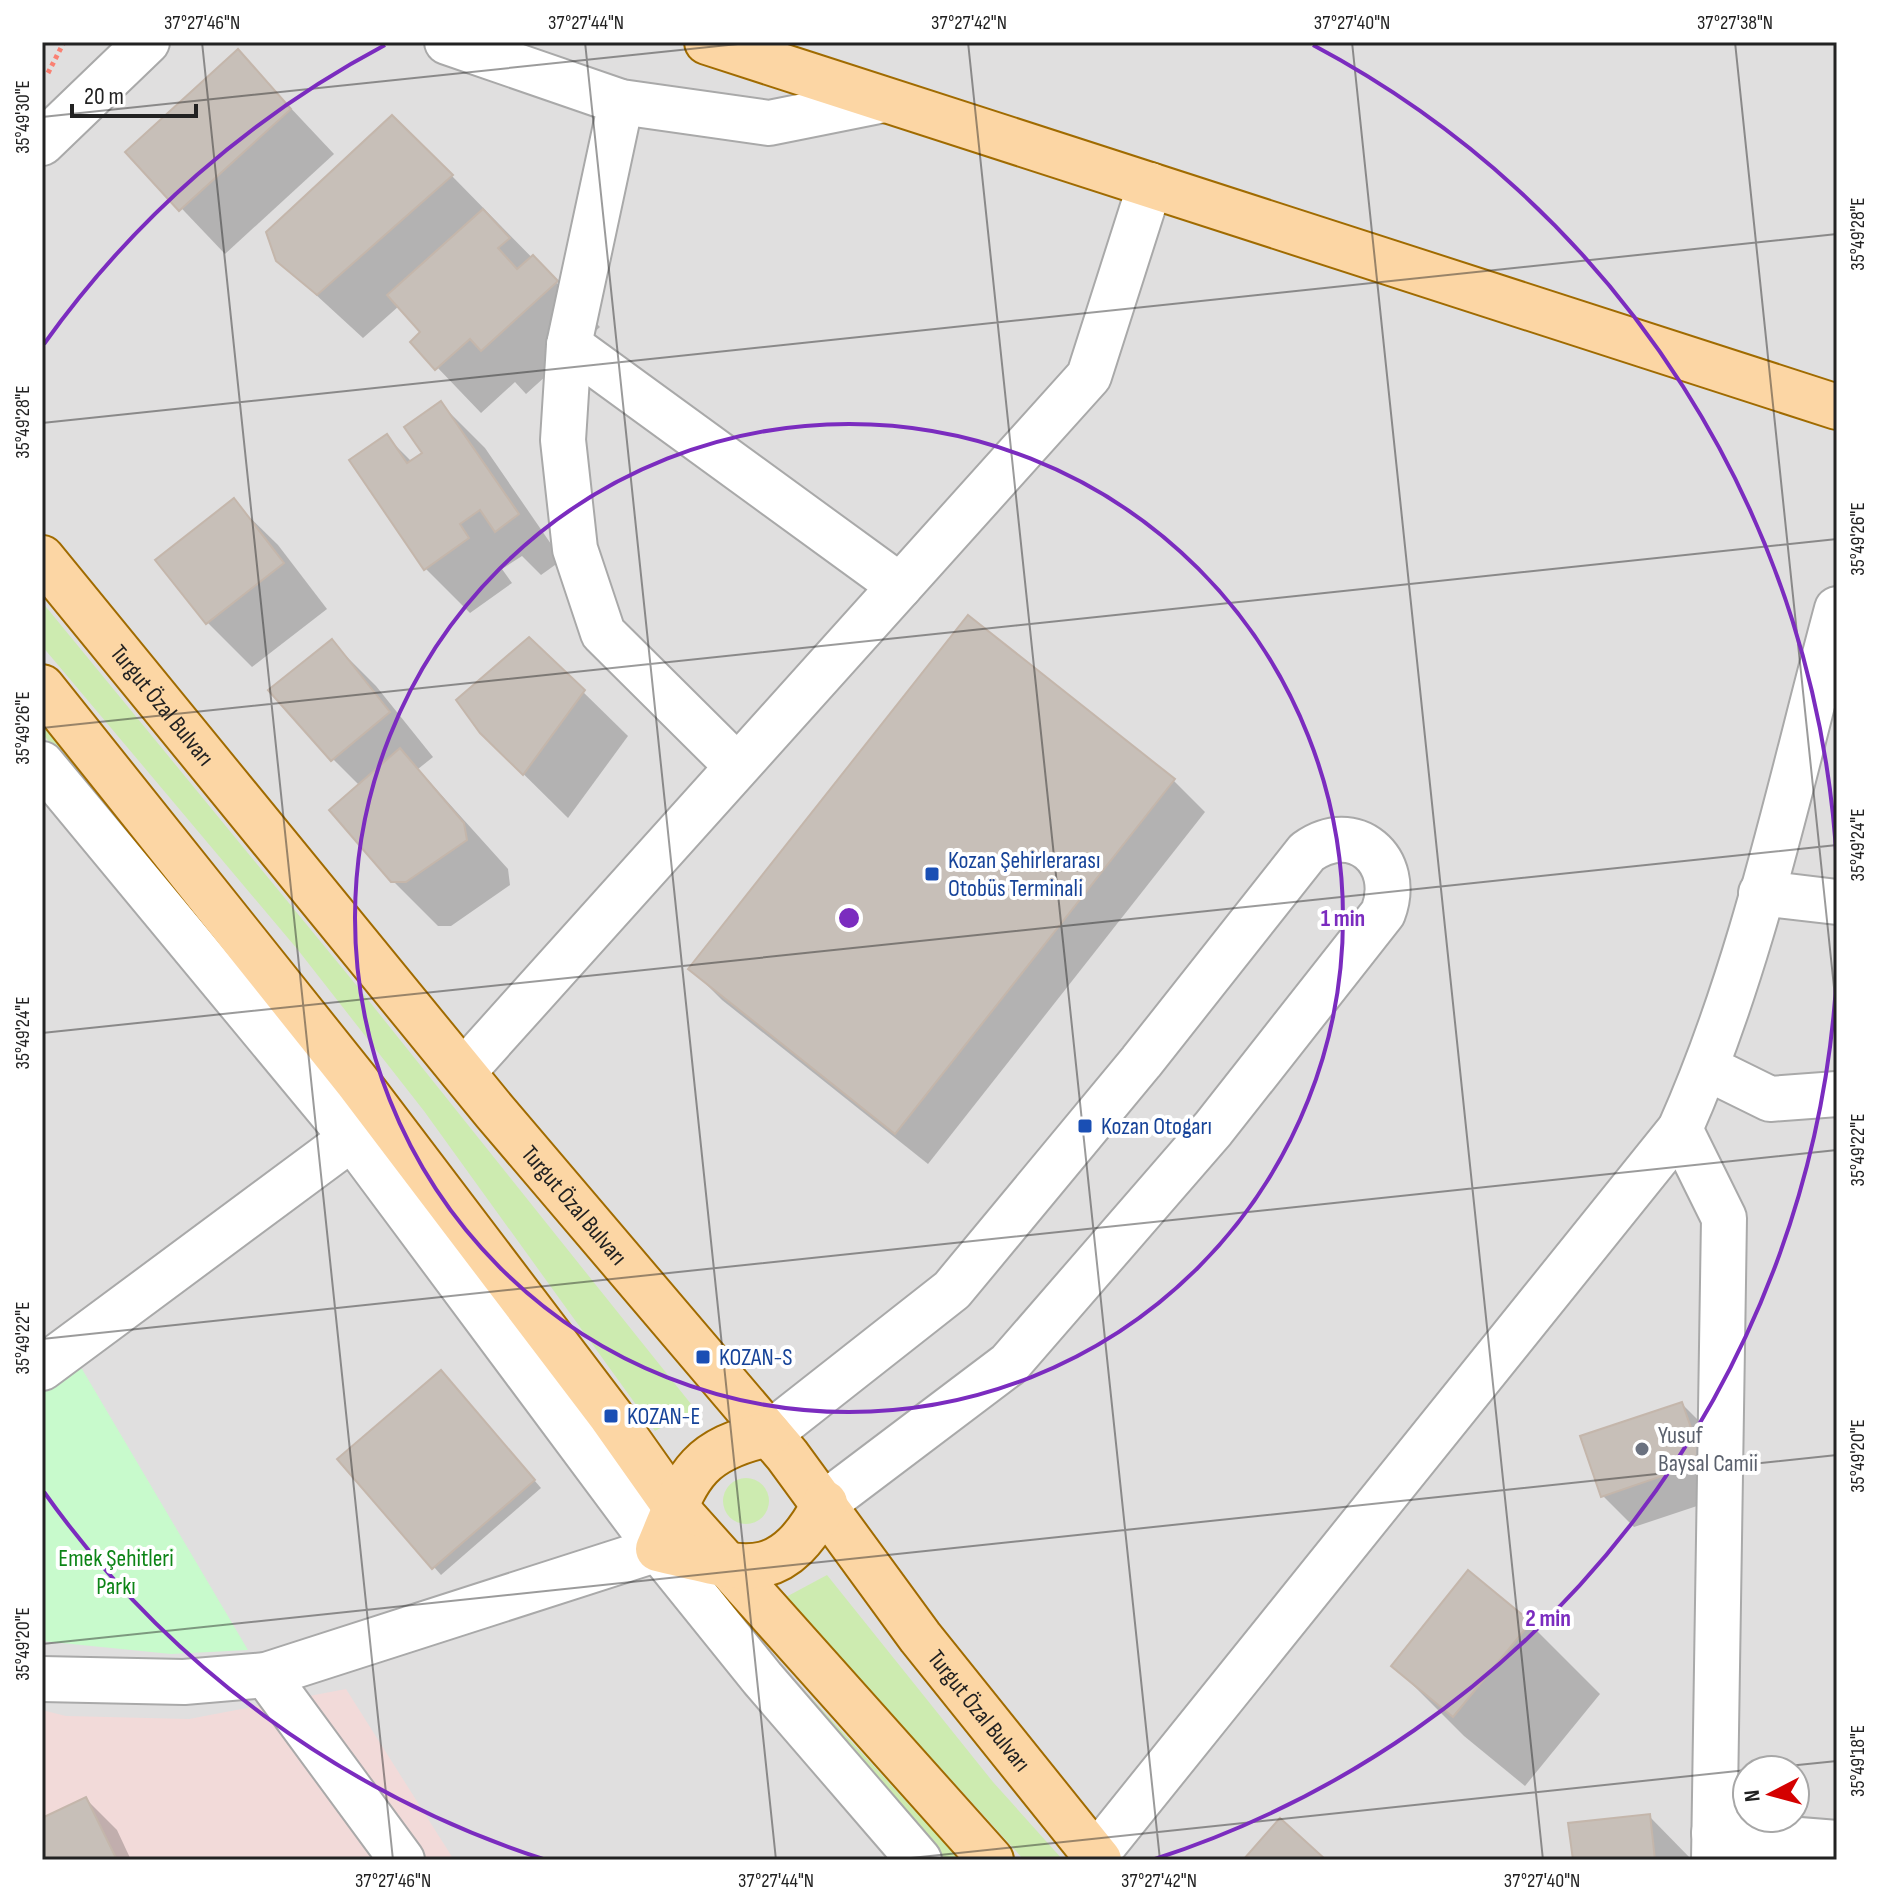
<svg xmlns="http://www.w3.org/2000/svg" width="1879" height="1902" viewBox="0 0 1879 1902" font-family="'Sofia Sans Condensed',sans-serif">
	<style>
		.residential { fill: #e0dfdf; fill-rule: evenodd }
		.commercial { fill: #f2dad9 }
		.grass { fill: #cdebb0 }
		.park { fill: #c8facc }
		.shadow { fill: #0003 }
		.building { fill: #c7bfb8; stroke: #c4b6ab; stroke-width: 2 }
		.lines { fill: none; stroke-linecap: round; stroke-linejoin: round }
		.minor-casing { stroke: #a9a9a9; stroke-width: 48 }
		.major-casing { stroke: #a06b00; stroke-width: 48 }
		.path { stroke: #fa8072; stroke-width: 5; stroke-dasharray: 4 4; stroke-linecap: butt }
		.minor { stroke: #fff; stroke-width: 44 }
		.major { stroke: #fcd6a4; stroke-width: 44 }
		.ticks { fill: none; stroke: #222; stroke-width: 2; stroke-opacity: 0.45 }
		.ring { fill: none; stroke: #7b2cbf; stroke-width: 4 }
		.transit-dot { fill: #1a4fb4; stroke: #fff; stroke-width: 3 }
		.worship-dot { fill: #6b7280; stroke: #fff; stroke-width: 3 }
		.labels { text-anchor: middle; stroke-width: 8; stroke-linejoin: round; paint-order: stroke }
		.street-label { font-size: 24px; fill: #222; stroke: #fff }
		.transit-label { font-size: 24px; fill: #164399; stroke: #fff; text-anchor: start }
		.worship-label { font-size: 24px; fill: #5b616d; stroke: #fff; text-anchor: start }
		.park-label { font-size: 24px; fill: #0c8416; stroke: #fff }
		.centre { fill: #7b2cbf; stroke: #fff; stroke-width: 4 }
		.ring-label { font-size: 24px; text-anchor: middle; font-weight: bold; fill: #7b2cbf; stroke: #fff; stroke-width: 8; stroke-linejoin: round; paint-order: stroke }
		.neatline { fill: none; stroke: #222; stroke-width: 3 }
		.ticks-label { font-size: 20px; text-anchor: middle; fill: #222 }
	</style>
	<rect width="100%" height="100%" fill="#f2efe9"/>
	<path class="residential" d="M42 42H1837V1860H42ZM1747 1770H1795V1818H1747Z"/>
	<path class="commercial" d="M346 1689 454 1860H42V1710L66 1716 189 1719Z"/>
	<g class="grass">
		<path d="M42 602 357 986 695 1409 655 1431 424 1111 298 950 42 646Z"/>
		<path d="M42 720 305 1044 298 1048 42 733Z"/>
		<circle cx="746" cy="1501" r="23"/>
		<path d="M827 1575 993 1782 1063 1860H1024L786 1597Z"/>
		<path d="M757 1639 960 1860H944L749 1646Z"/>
	</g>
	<path class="park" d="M72 1352 248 1650 171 1654 42 1641V1373Z"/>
	<g class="shadow">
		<path d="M238 52 334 154 225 254 128 152Z"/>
		<path d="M452 176 600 327 526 394 515 382 481 413 413 342 423 333 399 306 363 338 278 260Z"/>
		<path d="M441 404 485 448 562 560 541 575 522 556 502 569 512 583 470 613 425 568 387 437 412 462 425 453Z"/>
		<path d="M233 501 278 545 327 609 252 667 208 623 158 560Z"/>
		<path d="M969 617 1174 781 1205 812 928 1164 722 1000 691 969Z"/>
		<path d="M529 639 628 736 568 818 481 732Z"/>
		<path d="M332 642 376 686 433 757 418 769 508 869 510 885 451 926H438L393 881 360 786 333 759Z"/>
		<path d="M448 1380 541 1488 441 1575 340 1459Z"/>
		<path d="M1682 1404 1713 1435 1733 1494 1634 1527 1603 1496Z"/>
		<path d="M1529 1623 1600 1694 1525 1786 1464 1736 1393 1665Z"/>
		<path d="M86 1799 117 1830 131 1860H42V1821Z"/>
		<path d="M1649 1816 1692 1860H1575Z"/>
	</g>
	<g class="building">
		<path d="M238 49 291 109 179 211 125 152Z"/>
		<path d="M392 115 453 175 317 295 276 261 266 232Z"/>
		<path d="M483 209 510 238 498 248 517 269 533 255 558 281 481 351 470 339 435 370 410 342 420 332 387 295Z"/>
		<path d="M441 401 519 514 495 532 480 510 460 524 469 538 424 570 349 460 387 434 407 463 422 453 404 427Z"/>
		<path d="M234 498 284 563 206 624 155 560Z"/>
		<path d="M968 615 1175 779 895 1134 688 969Z"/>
		<path d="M529 637 585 690 523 775 480 733 456 700Z"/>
		<path d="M332 639 390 712 331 761 268 690Z"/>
		<path d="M400 748 464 823 467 840 406 882H391L329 810Z"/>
		<path d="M441 1370 535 1480 432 1569 337 1459Z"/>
		<path d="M1682 1402 1703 1462 1601 1497 1580 1436Z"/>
		<path d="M1468 1570 1531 1622 1453 1717 1391 1666Z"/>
		<path d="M86 1797 117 1860H42V1818Z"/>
		<path d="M1650 1814 1655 1860H1573L1568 1823Z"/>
		<path d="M1280 1818 1326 1860H1243Z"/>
	</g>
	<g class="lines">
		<defs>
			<g id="minor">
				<path d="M447 42 621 102 769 123 884 100"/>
				<path d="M621 102 569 345 563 440 575 549 603 633 737 766"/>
				<path d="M42 143 147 42"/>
				<path d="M569 345 900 586"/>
				<path d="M42 764 352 1138 658 1549 762 1678 919 1860"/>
				<path d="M1761 893 1837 902"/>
				<path d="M1707 1068 1770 1099 1837 1094"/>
				<path d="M463 1072 1089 376 1150 185"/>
				<path d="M1680 1129 1724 1218 1714 1860"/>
				<path d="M42 1368 352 1138"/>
				<path d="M769 1434 952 1290 1141 1062 1307 852C1354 818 1403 860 1383 913L1213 1129 1009 1364 825 1503"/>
				<path d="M266 1675 402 1860"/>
				<path d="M42 1679 184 1682 266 1675 658 1549"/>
				<path d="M1714 1833 1837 1843"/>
				<path d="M1095 1856 1680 1129C1753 965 1790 783 1837 609"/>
			</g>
			<g id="major">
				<path d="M707 42 1837 407"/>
				<path id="s1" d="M42 558 495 1112 787 1455 920 1637 1099 1860"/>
				<path d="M42 687 356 1080 611 1416 676 1508 991 1860"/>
				<path d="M769 1434C690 1451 687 1481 658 1549 741 1568 779 1590 825 1503"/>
			</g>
		</defs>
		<use href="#minor" class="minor-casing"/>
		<use href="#major" class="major-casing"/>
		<path class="path" d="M48 73 64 42"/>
		<use href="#minor" class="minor"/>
		<use href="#major" class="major"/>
	</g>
	<path class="ticks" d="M202 42 393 1860M585 42 776 1860M968 42 1160 1860M1352 42 1543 1860M1735 42 1837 1016M42 117 757 42M42 423 1837 234M42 728 1837 539M42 1033 1837 845M42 1339 1837 1150M42 1644 1837 1455M1748 1770 1837 1761M892 1860 1747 1770"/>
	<g class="ring">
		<circle cx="849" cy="918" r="494"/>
		<path d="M1837 970A989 989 0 0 1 1155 1859M543 1859A989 989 0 0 1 44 1492M44 344A989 989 0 0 1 385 45M1313 45A989 989 0 0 1 1837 866"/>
	</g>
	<g class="transit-dot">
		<rect x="924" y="866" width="16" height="16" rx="4"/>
		<rect x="1077" y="1118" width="16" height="16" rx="4"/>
		<rect x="695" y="1349" width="16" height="16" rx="4"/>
		<rect x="603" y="1408" width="16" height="16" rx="4"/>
	</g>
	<circle class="worship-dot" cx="1642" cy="1449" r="8"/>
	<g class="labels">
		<g class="street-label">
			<text dy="8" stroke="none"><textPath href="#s1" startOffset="190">Turgut Özal Bulvarı</textPath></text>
			<text dy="8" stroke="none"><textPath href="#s1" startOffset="838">Turgut Özal Bulvarı</textPath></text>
			<text dy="8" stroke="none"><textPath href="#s1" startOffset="1486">Turgut Özal Bulvarı</textPath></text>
		</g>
		<g class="transit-label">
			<text x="948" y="868">Kozan Şehirlerarası<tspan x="948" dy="28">Otobüs Terminali</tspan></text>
			<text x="1101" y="1134">Kozan Otogarı</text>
			<text x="719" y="1365">KOZAN-S</text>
			<text x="627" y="1424">KOZAN-E</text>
		</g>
		<g class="worship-label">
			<text x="1658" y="1443">Yusuf<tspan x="1658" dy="28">Baysal Camii</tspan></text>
		</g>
		<g class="park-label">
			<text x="116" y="1566">Emek Şehitleri<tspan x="116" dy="28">Parkı</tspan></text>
		</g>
	</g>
	<circle cx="849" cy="918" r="12" class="centre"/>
	<g class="ring-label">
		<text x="1343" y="926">1 min</text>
		<text x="1548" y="1626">2 min</text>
	</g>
	<rect width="1879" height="1902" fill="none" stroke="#ffffff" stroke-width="88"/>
	<g transform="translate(1771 1794) rotate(264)"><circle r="38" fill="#ffffff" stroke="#a7a7a7" stroke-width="2"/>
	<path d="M0-6L14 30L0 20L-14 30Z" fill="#d40000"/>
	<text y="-12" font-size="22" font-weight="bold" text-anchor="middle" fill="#222222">N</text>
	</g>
	<path d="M72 104v12h124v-12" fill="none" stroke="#222222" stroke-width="4"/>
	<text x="84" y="104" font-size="24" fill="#222222" stroke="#ffffff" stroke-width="6" paint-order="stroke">20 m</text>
	<rect x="44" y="44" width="1791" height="1814" class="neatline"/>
	<g class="ticks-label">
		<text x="202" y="29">37°27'46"N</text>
		<text x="586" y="29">37°27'44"N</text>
		<text x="969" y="29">37°27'42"N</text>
		<text x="1352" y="29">37°27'40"N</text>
		<text x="1735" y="29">37°27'38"N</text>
		<text transform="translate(22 117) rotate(-90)" y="7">35°49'30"E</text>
		<text transform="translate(1857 234) rotate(-90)" y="7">35°49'28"E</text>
		<text transform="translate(22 422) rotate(-90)" y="7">35°49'28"E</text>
		<text transform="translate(1857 539) rotate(-90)" y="7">35°49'26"E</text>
		<text transform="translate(22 728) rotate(-90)" y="7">35°49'26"E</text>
		<text transform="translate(1857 845) rotate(-90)" y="7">35°49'24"E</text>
		<text transform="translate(22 1033) rotate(-90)" y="7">35°49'24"E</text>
		<text transform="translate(1857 1150) rotate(-90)" y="7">35°49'22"E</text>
		<text transform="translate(22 1338) rotate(-90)" y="7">35°49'22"E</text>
		<text transform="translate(1857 1456) rotate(-90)" y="7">35°49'20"E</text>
		<text transform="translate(22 1644) rotate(-90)" y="7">35°49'20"E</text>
		<text transform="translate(1857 1761) rotate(-90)" y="7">35°49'18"E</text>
		<text x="393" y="1887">37°27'46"N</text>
		<text x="776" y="1887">37°27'44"N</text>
		<text x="1159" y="1887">37°27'42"N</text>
		<text x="1542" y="1887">37°27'40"N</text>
	</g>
</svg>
